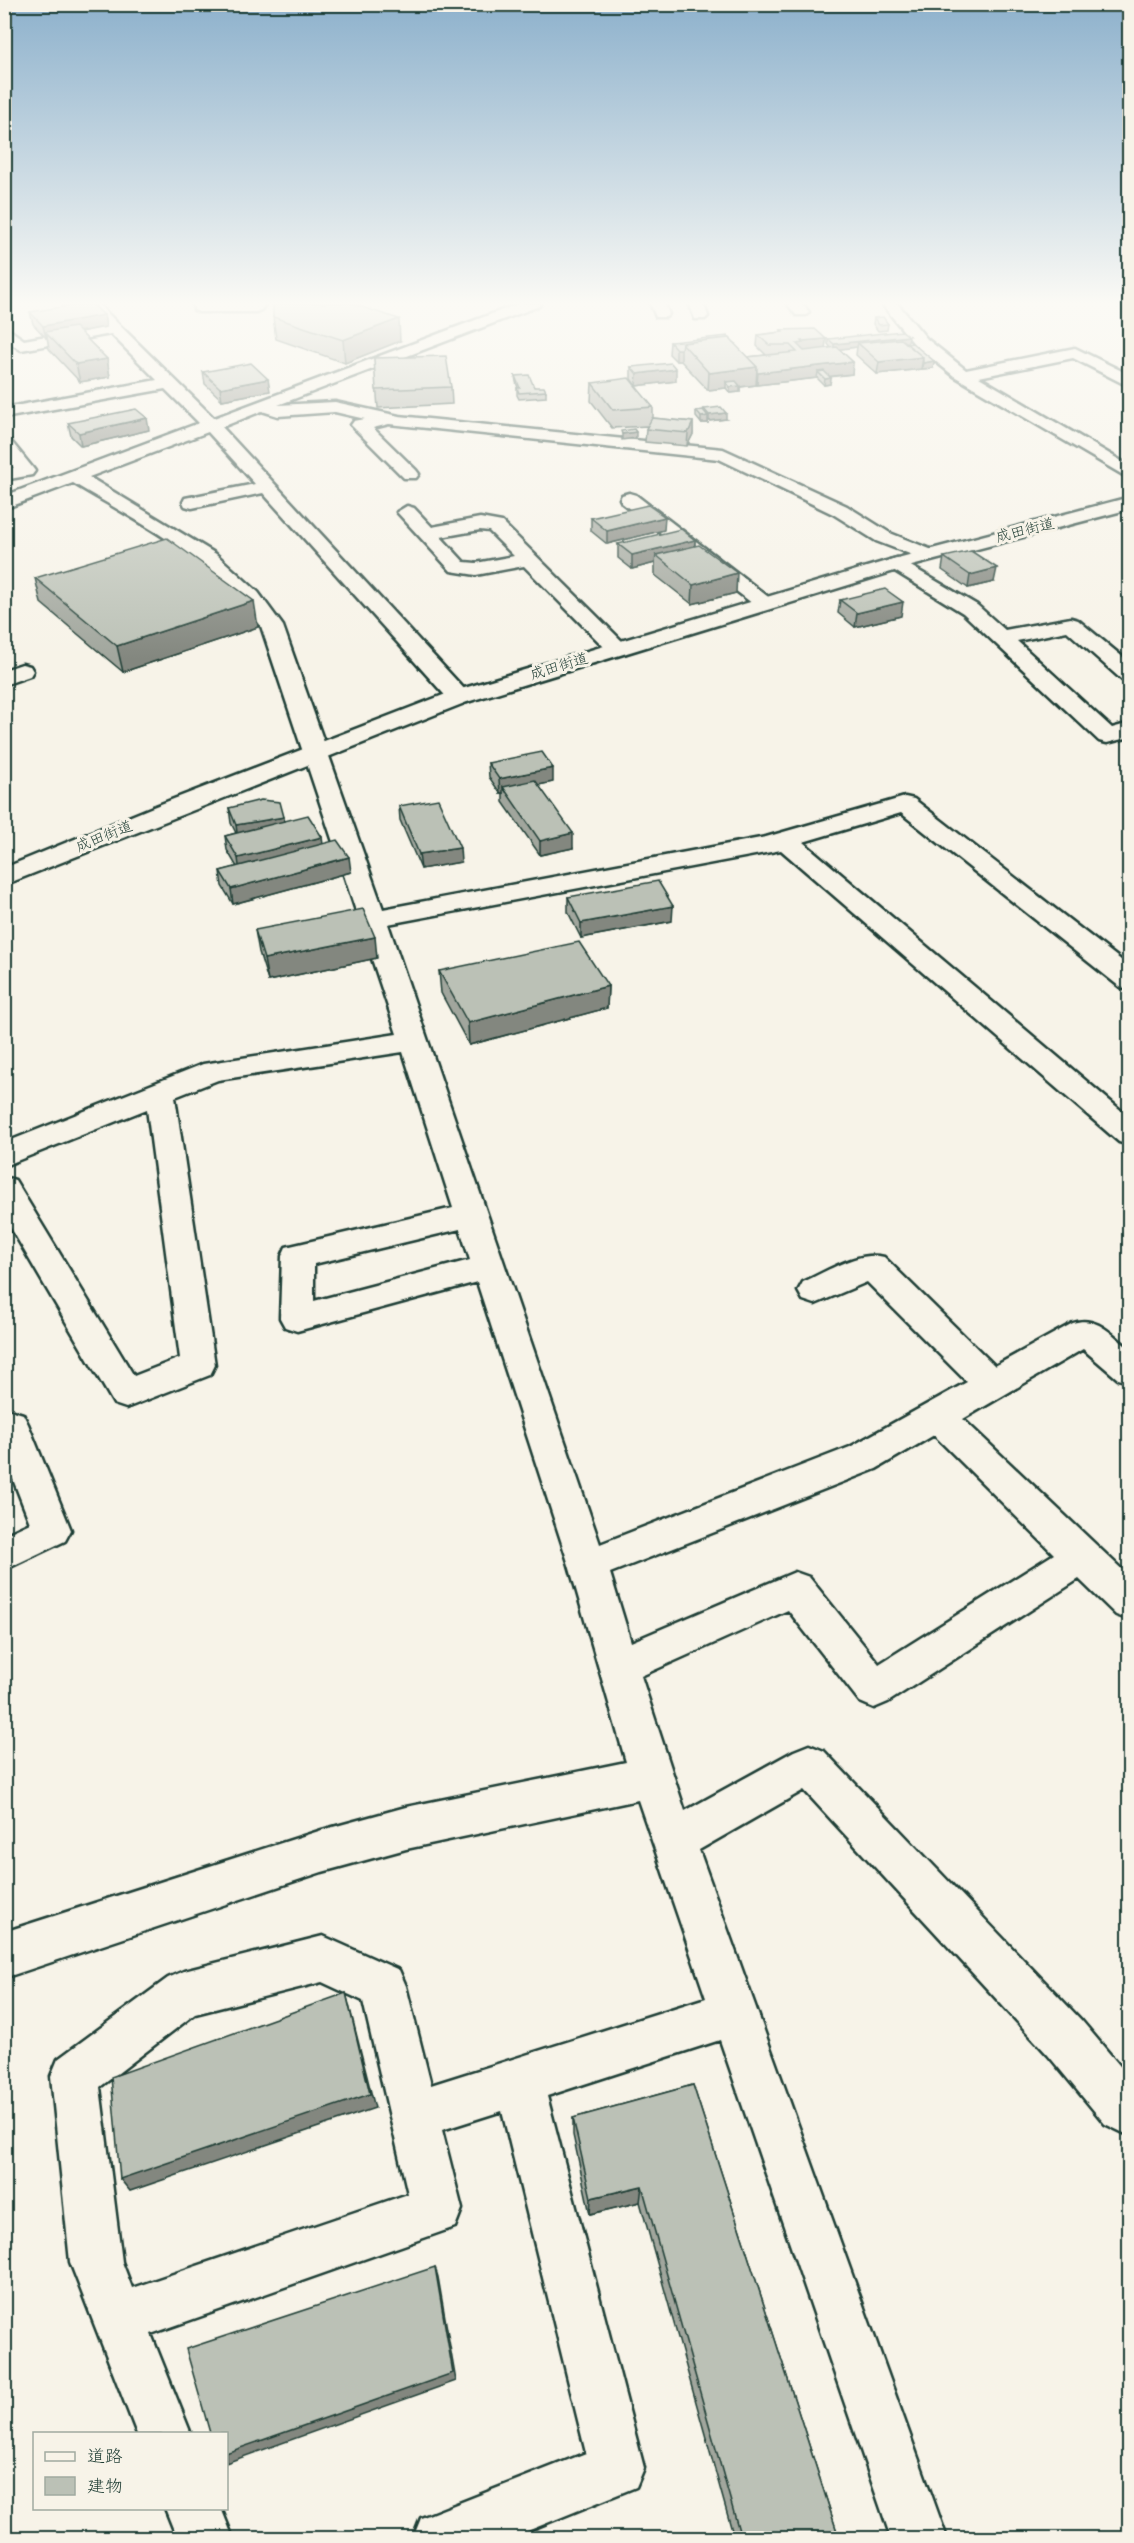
<svg xmlns="http://www.w3.org/2000/svg" width="1134" height="2543" viewBox="0 0 1134 2543" font-family="Pangolin,'Klee One',sans-serif">
	<style>
		.lines { fill: none; stroke-linecap: round; stroke-linejoin: round }
		.minor-casing { stroke: #1f3d34; stroke-width: 5 }
		.highway-casing { stroke: #1f3d34; stroke-width: 5 }
		.minor { fill: #f7f3e8; fill-rule: evenodd }
		.highway { fill: #f7f3e8; fill-rule: evenodd }
		.wall { fill: #a1a69d; stroke: #1f3d34; stroke-width: 1.5 }
		.shaded-wall { fill: #83877f; stroke: #1f3d34; stroke-width: 1.5 }
		.building { fill: #bbc1b6; stroke: #1f3d34; stroke-width: 1.5 }
		.labels { text-anchor: middle; stroke-width: 6; stroke-linejoin: round; paint-order: stroke }
		.far-street-label { font-size: 15px; fill: #1f3d34; stroke: #f7f3e8 }
	</style>
	<rect width="100%" height="100%" fill="#f7f3e8"/>
	<filter id="ink" filterUnits="userSpaceOnUse"><feTurbulence type="fractalNoise" baseFrequency=".0167" numOctaves="2"/><feDisplacementMap in="SourceGraphic" scale="12" xChannelSelector="R" yChannelSelector="G"/><feConvolveMatrix kernelMatrix="1 2 1 2 8 2 1 2 1" color-interpolation-filters="sRGB"/></filter>
	<g filter="url(#ink)">
		<g class="lines">
			<defs>
				<g id="minor">
					<path d="M81 303H97L214 418 521 303H541L539 306 278 405 335 402 399 416 723 449 847 506 890 533 935 551 938 555 935 559 928 561 876 541 833 514 719 459 389 424 373 428 416 470 419 474 416 478H404L351 425 354 421 365 419 335 412 278 416 262 411 222 427 467 692 470 697 467 702H451L263 493 192 508 185 506 183 502 185 498 255 484 208 432 89 477 216 554 258 592 283 626 383 909 766 837 905 797 914 799 1130 967V989L1120 987 901 813 803 842 1130 1118V1145L1119 1142 781 850 388 924 600 1544 850 1447 967 1382 867 1282 815 1304 803 1300 798 1291 803 1282C826 1272 859 1250 884 1257L995 1366 1073 1323C1097 1315 1112 1335 1130 1349V1382L1118 1379 1083 1349 963 1419 1130 1577V1620L1116 1615 1079 1579 888 1702 874 1708 860 1702 788 1610 641 1676 685 1811 794 1751 809 1745 824 1751 1082 2021 1130 2078V2136L1105 2124 1048 2055 804 1790 699 1850 947 2538H891L720 2040 547 2096 644 2468 636 2487 510 2538H413L421 2518 586 2453 502 2111 442 2130 462 2209 455 2227 151 2334 191 2434H137L70 2262 51 2076 58 2059 168 1978 184 1971 323 1936 399 1970 406 1986 431 2085 706 1998 638 1800 406 1849 322 1872 4 1978V1932L322 1830 406 1807 626 1762 569 1565 477 1282 297 1331 285 1327 280 1318 282 1256 286 1247 453 1208 403 1052 218 1080 175 1097 215 1365 210 1375 126 1408 114 1404 4 1216V1177L15 1180 134 1376 180 1358 147 1109 4 1166V1143L203 1064 397 1034 261 626C215 559 141 524 73 483L4 509V496L199 423 165 389 4 418V408L157 380 111 334 21 350 4 339V326L24 340 103 326ZM460 1229 470 1260 314 1301V1264ZM934 1435 1054 1554 879 1664 809 1577 795 1572 631 1642 610 1573 876 1469ZM322 1982 363 2001 408 2194 132 2288 122 2262 100 2087 195 2014Z"/>
					<path d="M193 303H266L261 310 256 312H199L194 310Z"/>
					<path d="M650 303H664L669 314 666 317H656Z"/>
					<path d="M689 303H703L708 316 705 319H695Z"/>
					<path d="M787 303H802L809 312 806 315H796Z"/>
					<path d="M881 303H897L927 339 966 370 1075 348 1130 375V387L1073 358 979 377 1130 466V479L954 376 915 345Z"/>
					<path d="M4 439 10 440 32 467 35 471 32 475 4 480V469L14 468 4 456Z"/>
					<path d="M629 493 636 495 771 599 774 603 771 607H757L622 503 620 499 622 495Z"/>
					<path d="M407 506 414 508 432 527 480 518 502 522 629 648 626 653H610L524 566 476 575 451 571 397 512ZM480 530 489 531 514 556 476 563 464 562 441 537Z"/>
					<path d="M897 558 977 605 1005 630 1071 618 1078 620 1130 663V681L1122 680 1067 631 1017 641 1112 728 1130 723V737L1107 743 1099 741 963 613 890 568 887 564 890 560Z"/>
					<path d="M22 664 30 666 33 671 30 676 4 685V670Z"/>
					<path d="M10 1410 23 1414 28 1424 71 1530 65 1541 4 1570V1535L30 1523 4 1456V1411Z"/>
					<path d="M165 2508H221L233 2538H177Z"/>
				</g>
				<path id="highway" d="M1130 497V509L904 568 467 702 4 885V868L153 807 451 692 890 560Z"/>
			</defs>
			<use href="#minor" class="minor-casing"/>
			<use href="#highway" class="highway-casing"/>
			<use href="#minor" class="minor"/>
			<use href="#highway" class="highway"/>
		</g>
		<g class="wall">
			<path d="M30 312 104 315 106 327 80 332 107 359 110 377 80 382 49 349 47 337 46 338 33 324Z"/>
			<path d="M273 317 400 341 345 363 276 339Z"/>
			<path d="M874 318 888 324 887 330 878 331 873 324Z"/>
			<path d="M781 330 826 339 825 348H831L828 344V339L908 342H906L933 368 877 374 856 355 857 347 839 349 853 362 852 374 829 377 831 378 830 384 824 385 817 378 757 385 756 384V385L740 387V392L730 393 726 388 708 390 681 361H676L669 354 670 342 735 343V345L747 357 766 355 757 346 758 335 781 332Z"/>
			<path d="M374 358 451 387 452 404 378 408Z"/>
			<path d="M631 367 676 381 636 386 631 379Z"/>
			<path d="M203 372 270 391 222 400 205 384Z"/>
			<path d="M515 376 534 387 546 391V397L519 399 517 395V388H518L516 382Z"/>
			<path d="M592 383 653 407V418L693 422V434L687 446 645 442 646 429 647 426 612 428 591 401Z"/>
			<path d="M704 409 726 419 709 421 708 420V423H701L696 417V411H703Z"/>
			<path d="M68 423 149 430 81 446 71 436Z"/>
			<path d="M591 518 664 530 607 544 591 531Z"/>
			<path d="M695 540V546L736 593 692 604 655 575V563L632 569 618 558V544Z"/>
			<path d="M944 557 994 582 968 588 942 570Z"/>
			<path d="M35 578 258 627 123 672 41 603Z"/>
			<path d="M840 600 901 616 855 627 838 613Z"/>
			<path d="M488 763 553 782 538 785 573 848 540 855 503 802V793H500L489 777Z"/>
			<path d="M399 806 461 862 421 869 400 820Z"/>
			<path d="M229 808 285 821 323 844 351 872 233 904 222 886 220 871 237 867 227 850 225 836 236 833 231 823Z"/>
			<path d="M568 897 672 921 581 938 568 912Z"/>
			<path d="M255 930 377 958 268 981 259 952Z"/>
			<path d="M439 971 608 986 607 1008 469 1045 441 993Z"/>
			<path d="M693 2085 839 2538H734L640 2202 590 2214 573 2135V2118Z"/>
		</g>
		<g class="shaded-wall">
			<path d="M104 315 106 327 50 337 45 332 47 337 46 338 43 326Z"/>
			<path d="M399 319 400 341 345 363 343 340Z"/>
			<path d="M909 336 908 342 862 347 858 343 857 347 834 350V344Z"/>
			<path d="M826 339 825 351 802 353 797 344 801 341Z"/>
			<rect x="676" y="349" width="5" height="12"/>
			<path d="M923 357 921 369 877 374 879 362Z"/>
			<path d="M107 359 110 377 80 382 76 364Z"/>
			<path d="M934 361 933 368 922 369 923 363Z"/>
			<path d="M853 362 852 374 823 377 818 372 817 378 757 385 758 373Z"/>
			<path d="M757 367 756 385 740 387V392L730 393V387L726 382V388L708 390 709 373Z"/>
			<path d="M676 369V381L636 386 637 374Z"/>
			<path d="M831 378 830 384 824 385 825 379Z"/>
			<path d="M268 379 270 391 222 400 220 388Z"/>
			<path d="M726 413V419L709 421V415Z"/>
			<path d="M708 416V423H701V417Z"/>
			<path d="M147 418 149 430 81 446 79 433Z"/>
			<path d="M693 422V434L687 446 688 433Z"/>
			<path d="M636 432V438L622 440V434Z"/>
			<path d="M665 517 664 530 607 544V531Z"/>
			<path d="M695 540 694 553 656 555 655 563 632 569V555Z"/>
			<path d="M997 568 994 582 968 588 970 575Z"/>
			<path d="M737 573 736 593 692 604 693 585Z"/>
			<path d="M254 601 258 627 123 672 117 646Z"/>
			<path d="M903 602 901 616 855 627 857 613Z"/>
			<path d="M553 768V782L506 792 503 787V793H500L499 779Z"/>
			<path d="M284 817 286 831 238 839 236 825Z"/>
			<path d="M573 833V848L540 855V841Z"/>
			<path d="M322 837 324 852 240 873 238 858Z"/>
			<path d="M460 848 461 862 421 869 419 854Z"/>
			<path d="M349 857 351 872 233 904 231 889Z"/>
			<path d="M673 906 672 921 581 938V923Z"/>
			<path d="M375 937 377 958 268 981 264 959Z"/>
			<path d="M608 986 607 1008 469 1045 468 1023Z"/>
			<path d="M346 1993 375 2108 130 2191 120 2179Z"/>
			<path d="M642 2186 640 2202 590 2214 591 2198Z"/>
			<path d="M435 2267 438 2277 456 2381 226 2463V2453Z"/>
		</g>
		<g class="building">
			<path d="M87 303H91L104 315 43 326 30 312Z"/>
			<path d="M273 303H350L399 319 343 340 273 317Z"/>
			<path d="M883 317 888 324 879 325 874 318Z"/>
			<path d="M75 327 107 359 76 364 45 332Z"/>
			<path d="M815 329 826 339 801 341 803 343 797 344 804 351 837 347 853 362 758 373 757 372V367L747 357 797 352 790 345H769L758 335 783 332 781 330Z"/>
			<path d="M902 331 909 336 834 344 828 339Z"/>
			<path d="M728 336 735 343H734L729 338 682 343 681 349H676L670 342Z"/>
			<path d="M729 338 757 367 709 373 682 343Z"/>
			<path d="M901 339 923 357 879 362 858 343Z"/>
			<path d="M912 343 934 361 923 363V357L907 344Z"/>
			<path d="M446 356 451 387 376 390 374 358Z"/>
			<path d="M251 363 268 379 220 388 203 372Z"/>
			<path d="M671 363 676 369 637 374 631 367Z"/>
			<path d="M824 371 831 378 825 379 818 372Z"/>
			<path d="M529 375 534 387H544L546 391 519 393 517 388H520L515 376Z"/>
			<path d="M629 378 653 407 613 410 592 383Z"/>
			<path d="M736 381 740 386 730 387 726 382Z"/>
			<path d="M721 407 726 413 709 415 704 409Z"/>
			<path d="M136 409 147 418 79 433 68 423Z"/>
			<path d="M703 410 708 416 701 417 696 411Z"/>
			<path d="M652 418 693 422 688 433 646 429Z"/>
			<path d="M634 429 636 432 622 434 621 431Z"/>
			<path d="M648 505 665 517 607 531 591 518Z"/>
			<path d="M681 529 695 540 632 555 618 544Z"/>
			<path d="M167 538 254 601 117 646 35 578Z"/>
			<path d="M699 545 737 573 693 585 656 555Z"/>
			<path d="M971 551 997 568 970 575 944 557Z"/>
			<path d="M885 589 903 602 857 613 840 600Z"/>
			<path d="M542 752 553 768 499 779 488 763Z"/>
			<path d="M535 780 573 833 540 841 503 787Z"/>
			<path d="M438 799 460 848 419 854 399 806Z"/>
			<path d="M261 800 280 802 284 817 236 825 229 808Z"/>
			<path d="M308 815 322 837 238 858 225 836Z"/>
			<path d="M337 840 349 857 231 889 220 871Z"/>
			<path d="M658 881 673 906 581 923 568 897Z"/>
			<path d="M363 909 375 937 264 959 255 930Z"/>
			<path d="M579 942 608 986 468 1023 439 971Z"/>
			<path d="M346 1993 370 2094 120 2179 111 2077Z"/>
			<path d="M693 2085 839 2538H741L642 2186 591 2198 573 2118Z"/>
			<path d="M435 2267 453 2373 226 2453V2433H210L186 2349Z"/>
		</g>
	</g>
	<linearGradient id="sky" x2="0" y2="1"><stop stop-color="#8db1cc"/><stop offset="0.46" stop-color="#fbfaf5"/><stop offset="1" stop-color="#fbfaf5" stop-opacity="0"/></linearGradient>
	<rect width="1134" height="659" fill="url(#sky)"/>
	<g class="labels">
		<g class="far-street-label">
			<text transform="translate(1025 530) rotate(-14)" y="5">成田街道</text>
			<text transform="translate(559 666) rotate(-17)" y="5">成田街道</text>
			<text transform="translate(104 836) rotate(-22)" y="5">成田街道</text>
		</g>
	</g>
	<rect width="1134" height="2543" fill="none" stroke="#f7f3e8" stroke-width="24"/>
	<rect x="12" y="12" width="1110" height="2519" fill="none" stroke="#1f3d34" stroke-width="2" filter="url(#ink)"/>
	<rect x="33" y="2432" width="195" height="78" fill="#f7f3e8" stroke="#a1aaa0" stroke-width="1.5"/>
	<rect x="45" y="2452" width="30" height="9" fill="#f7f3e8" stroke="#a1aaa0" stroke-width="1.5"/>
	<text x="87" y="2462" font-size="18" fill="#1f3d34">道路</text>
	<rect x="45" y="2477" width="30" height="18" fill="#bbc1b6" stroke="#a1aaa0" stroke-width="1.5"/>
	<text x="87" y="2492" font-size="18" fill="#1f3d34">建物</text>
</svg>
